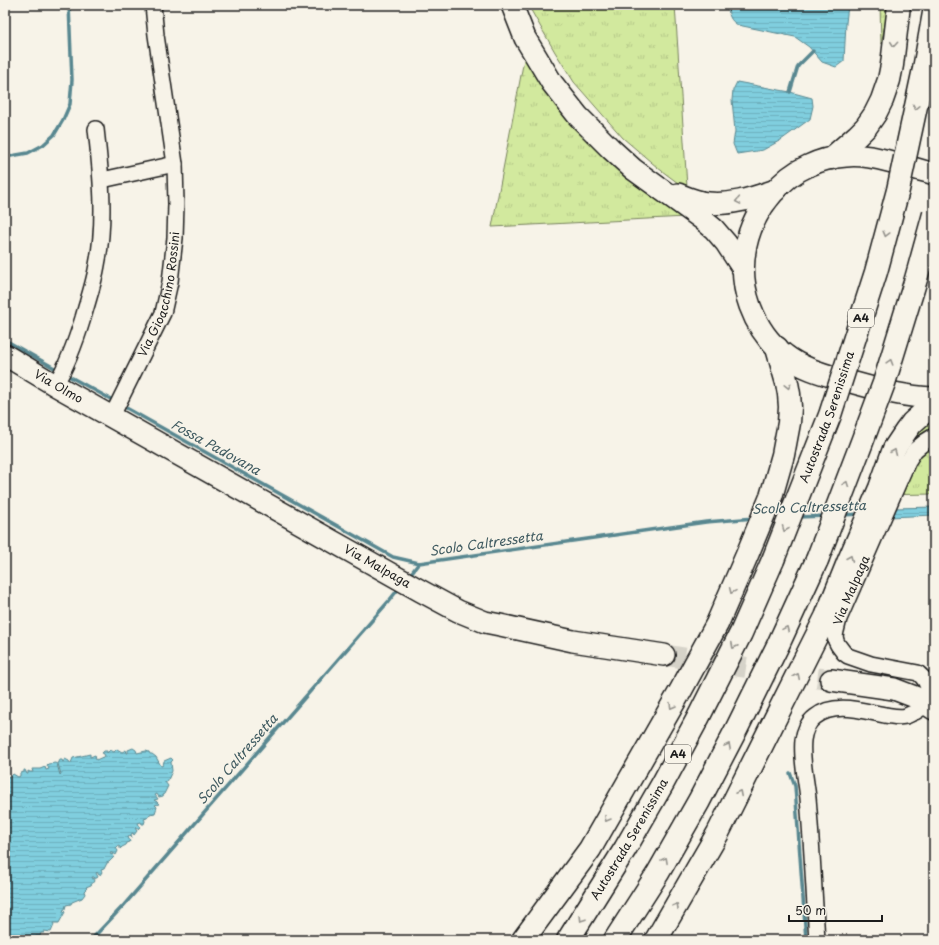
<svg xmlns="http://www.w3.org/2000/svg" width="939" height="945" viewBox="0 0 939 945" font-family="'Playpen Sans',sans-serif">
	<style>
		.grass { fill: url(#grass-tufts); stroke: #77825d }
		.water { fill: url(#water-rules); stroke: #588790 }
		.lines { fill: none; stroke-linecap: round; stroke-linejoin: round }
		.stream { stroke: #588790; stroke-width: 3.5 }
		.secondary-tunnel { stroke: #d6d3c9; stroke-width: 21; stroke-dasharray: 21 10; stroke-linecap: butt }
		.street-casing { stroke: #1c1c1c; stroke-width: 18 }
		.secondary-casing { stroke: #1c1c1c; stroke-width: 24 }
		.highway-casing { stroke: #1c1c1c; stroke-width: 25 }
		.street { stroke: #f7f3e8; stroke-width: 15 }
		.secondary { stroke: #f7f3e8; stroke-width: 21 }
		.highway { stroke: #f7f3e8; stroke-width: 22 }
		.highway-bridge-casing { stroke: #1c1c1c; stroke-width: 25; stroke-linecap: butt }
		.highway-bridge { stroke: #f7f3e8; stroke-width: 22 }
		.oneway { stroke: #94928c }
		.labels { text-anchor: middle; stroke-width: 3; stroke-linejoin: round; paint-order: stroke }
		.shield { fill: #f7f3e8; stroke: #5e5c59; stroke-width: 1 }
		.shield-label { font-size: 11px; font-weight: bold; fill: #1c1c1c }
		.street-label { font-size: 12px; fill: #1c1c1c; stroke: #f7f3e8 }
		.water-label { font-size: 13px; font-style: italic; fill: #3f5a60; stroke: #f7f3e8 }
	</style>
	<defs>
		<pattern id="grass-tufts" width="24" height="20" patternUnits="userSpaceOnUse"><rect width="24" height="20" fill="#d2e99e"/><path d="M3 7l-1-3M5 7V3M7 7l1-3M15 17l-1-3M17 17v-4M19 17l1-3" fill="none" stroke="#b4c788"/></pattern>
		<pattern id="water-rules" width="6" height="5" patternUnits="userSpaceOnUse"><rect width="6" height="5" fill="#80cede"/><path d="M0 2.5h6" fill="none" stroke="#6eb0be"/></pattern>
	</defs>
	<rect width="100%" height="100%" fill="#f7f3e8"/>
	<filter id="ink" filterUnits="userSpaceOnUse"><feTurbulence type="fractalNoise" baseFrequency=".025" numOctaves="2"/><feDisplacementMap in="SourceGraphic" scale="8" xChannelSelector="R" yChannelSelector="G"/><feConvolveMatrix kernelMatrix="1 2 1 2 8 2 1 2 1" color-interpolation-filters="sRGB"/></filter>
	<g filter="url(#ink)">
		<g class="grass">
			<path d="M528 5H675L687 187 678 183 658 168 623 138 574 82 555 52Z"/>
			<path d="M880 5H889L881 44Z"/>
			<path d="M526 49 686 217 492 227Z"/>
			<path d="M934 411V494L875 495 896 451Z"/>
		</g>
		<g class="water">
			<path d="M728 5H848L846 23 844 61 836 67 822 62 809 47 795 37 738 25C730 21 728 14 728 5Z"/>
			<path d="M737 82 790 92 812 98 813 106 810 119 781 140 763 150 737 154 733 144 735 131 732 100 733 90Z"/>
			<path d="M934 507V515L890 517 895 508Z"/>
			<path d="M133 748 136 750 137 753 146 751 149 752 150 754H152L156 757 161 766 163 765 164 761 171 758 173 760 171 762 172 771 167 782H165L168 786 163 796 159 797 157 794 155 795 158 799 154 800 155 801H156L159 804 155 805 157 807 155 813 150 814 147 818 144 819 145 821 144 824H142L141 822 138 823 140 827 138 829 136 828H135L137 831 134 835 133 833 131 834 132 838 130 836 128 837 130 842 127 843 126 845 122 847 120 849V847L118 846 116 848 118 851 116 855 113 853H110L111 855 113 854 114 857 109 862 107 863 104 869 101 870 102 872 100 875H99L97 872 96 873 98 877 95 879 94 877H92L94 881 91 885 86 887 87 888 84 891 85 894 82 898 72 902 71 904 66 905 65 909 63 910 65 912 59 923H53L54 925 51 932 44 931V933H41L40 936H36V940H5V777L11 776 13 774 18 777 20 776V773L24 772V770H25L27 774H28V771L30 772H33L32 769H40L45 767 46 770 49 769 47 765 48 764 55 763 57 764 60 775 61 774 58 764 60 760H62L63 762 65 759 69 761 70 763H71L73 758 90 754V757L95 755 96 760 105 756 104 754 102 753 104 751H107V753L110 750 114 752 117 749 122 752 126 750 127 753H128V750Z"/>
		</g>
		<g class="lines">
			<g class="stream">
				<path d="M790 92 798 66 813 51"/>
				<path d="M5 157 28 153 43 145 54 135 63 120 70 104 72 80 69 5"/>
				<path d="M5 340 58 370"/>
				<path d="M65 374 116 402"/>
				<path d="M121 405 393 557 419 563"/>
				<path d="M841 515 861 514"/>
				<path d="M797 517 827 516"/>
				<path d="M409 576 419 563 706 522 755 518"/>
				<path d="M790 773 795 786 806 940"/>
				<path d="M91 940 124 905 388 602 400 587"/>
			</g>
			<path class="secondary-tunnel" d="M664 655 831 680"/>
			<defs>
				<g id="street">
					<path d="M102 180 175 164"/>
					<path d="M55 385C68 364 76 341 83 318 88 300 94 283 97 265 106 220 101 174 96 129"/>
					<path id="s1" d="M112 416 163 313 170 282 175 238 176 204 175 164 156 35 153 5"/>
					<path id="s2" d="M817 940C814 893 812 845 808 798 806 779 801 759 803 740 804 732 808 722 815 717 835 701 863 711 885 715 892 716 900 718 906 716 909 715 912 713 915 712 932 703 933 685 918 673L871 664 848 656 844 653 838 645 836 641 835 636 836 631 839 619 908 461 915 450 926 441 934 436"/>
				</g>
				<g id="secondary">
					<path d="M512 5 525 38 552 83 578 116 611 149 633 169 702 219 714 229 726 243 743 269"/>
					<path d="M934 174C921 170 909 167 896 163 880 159 862 154 846 156 833 157 820 160 808 166 794 172 782 182 772 194 745 225 736 267 750 306 757 325 769 343 785 355 804 370 828 375 851 382 880 390 904 397 934 398"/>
					<path d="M678 194C688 198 697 202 708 203 731 206 755 197 776 190"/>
					<path id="s3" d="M5 355 55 385 421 591 458 611 485 622 500 625 573 641 664 655"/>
					<path d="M831 680 894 689 915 697 934 709"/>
				</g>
				<g id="highway">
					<path d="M924 69 934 13"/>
					<path d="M832 158 857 136 866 127 875 114 882 100 889 80 892 65 899 5"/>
					<path d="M523 940 590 849 681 690 717 624 747 555 771 497 783 455 789 423 790 407 789 394 787 383 777 348"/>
					<path id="s4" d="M568 940 625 849 663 783 698 718 741 633 773 560"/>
					<path d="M615 940 658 873 699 801 737 728 778 645 817 560"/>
					<path d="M656 940 718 833 826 617 849 560 880 488 894 449 906 431 912 423 934 403"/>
				</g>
			</defs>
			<use href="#street" class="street-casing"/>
			<use href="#secondary" class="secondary-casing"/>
			<use href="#highway" class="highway-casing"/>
			<use href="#street" class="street"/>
			<use href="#secondary" class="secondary"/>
			<use href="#highway" class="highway"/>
			<defs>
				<g id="highway-bridge">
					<path id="s5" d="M773 560 830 415 876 272 898 190 924 69"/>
					<path d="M817 560 862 442 884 383 916 279 934 214"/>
				</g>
			</defs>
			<use href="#highway-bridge" class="highway-bridge-casing"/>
			<use href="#highway-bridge" class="highway-bridge"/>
		</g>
		<defs><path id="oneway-chevron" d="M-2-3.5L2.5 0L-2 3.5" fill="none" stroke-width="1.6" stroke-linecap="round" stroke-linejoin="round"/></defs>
		<g class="oneway">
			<use href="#oneway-chevron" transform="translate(894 44) rotate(95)"/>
			<use href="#oneway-chevron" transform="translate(916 107) rotate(102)"/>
			<use href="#oneway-chevron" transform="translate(738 201) rotate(170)"/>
			<use href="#oneway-chevron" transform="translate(886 234) rotate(105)"/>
			<use href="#oneway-chevron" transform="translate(890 362) rotate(-73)"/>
			<use href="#oneway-chevron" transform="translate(788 386) rotate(78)"/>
			<use href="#oneway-chevron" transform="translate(894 452) rotate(-67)"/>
			<use href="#oneway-chevron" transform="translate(846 484) rotate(-69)"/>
			<use href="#oneway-chevron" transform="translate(785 529) rotate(112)"/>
			<use href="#oneway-chevron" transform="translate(850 558) rotate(-67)"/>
			<use href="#oneway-chevron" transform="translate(732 591) rotate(114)"/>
			<use href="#oneway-chevron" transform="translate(786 629) rotate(-66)"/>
			<use href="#oneway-chevron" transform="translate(734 646) rotate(117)"/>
			<use href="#oneway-chevron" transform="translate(797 676) rotate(-64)"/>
			<use href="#oneway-chevron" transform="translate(672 706) rotate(120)"/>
			<use href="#oneway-chevron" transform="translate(728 746) rotate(-62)"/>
			<use href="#oneway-chevron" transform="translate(739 793) rotate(-63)"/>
			<use href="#oneway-chevron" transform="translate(607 819) rotate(120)"/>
			<use href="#oneway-chevron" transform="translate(665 860) rotate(-61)"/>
			<use href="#oneway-chevron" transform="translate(676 906) rotate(-60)"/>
			<use href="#oneway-chevron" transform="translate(582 919) rotate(122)"/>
		</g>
	</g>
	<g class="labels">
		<g class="shield">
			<rect x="848" y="309" width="26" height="18" rx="3"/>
			<rect x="665" y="745" width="26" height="18" rx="3"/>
		</g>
		<g class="shield-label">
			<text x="861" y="322">A4</text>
			<text x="678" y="758">A4</text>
		</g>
		<g class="street-label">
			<text dy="4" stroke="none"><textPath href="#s1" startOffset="132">Via Gioacchino Rossini</textPath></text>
			<text dy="4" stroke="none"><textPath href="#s3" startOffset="62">Via Olmo</textPath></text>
			<text dy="4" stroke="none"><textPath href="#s5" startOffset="153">Autostrada Serenissima</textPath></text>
			<text dy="4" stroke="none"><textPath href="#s3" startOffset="428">Via Malpaga</textPath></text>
			<text dy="4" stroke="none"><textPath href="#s2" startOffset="524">Via Malpaga</textPath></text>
			<text dy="4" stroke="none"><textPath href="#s4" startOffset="118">Autostrada Serenissima</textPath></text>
		</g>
		<g class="water-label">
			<text transform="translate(216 447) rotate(29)" y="5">Fossa Padovana</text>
			<text transform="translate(809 507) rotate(-2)" y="5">Scolo Caltressetta</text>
			<text transform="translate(486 543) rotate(-8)" y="5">Scolo Caltressetta</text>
			<text transform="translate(237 759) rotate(-49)" y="5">Scolo Caltressetta</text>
		</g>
	</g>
	<rect width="939" height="945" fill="none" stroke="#f7f3e8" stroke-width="20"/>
	<rect x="10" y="10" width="919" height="925" fill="none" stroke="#1c1c1c" stroke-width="1.5" filter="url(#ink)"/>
	<path d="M789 915v6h93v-6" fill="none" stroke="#1c1c1c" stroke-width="2"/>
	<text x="795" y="915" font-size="12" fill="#1c1c1c" stroke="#f7f3e8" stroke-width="3" paint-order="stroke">50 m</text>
</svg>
